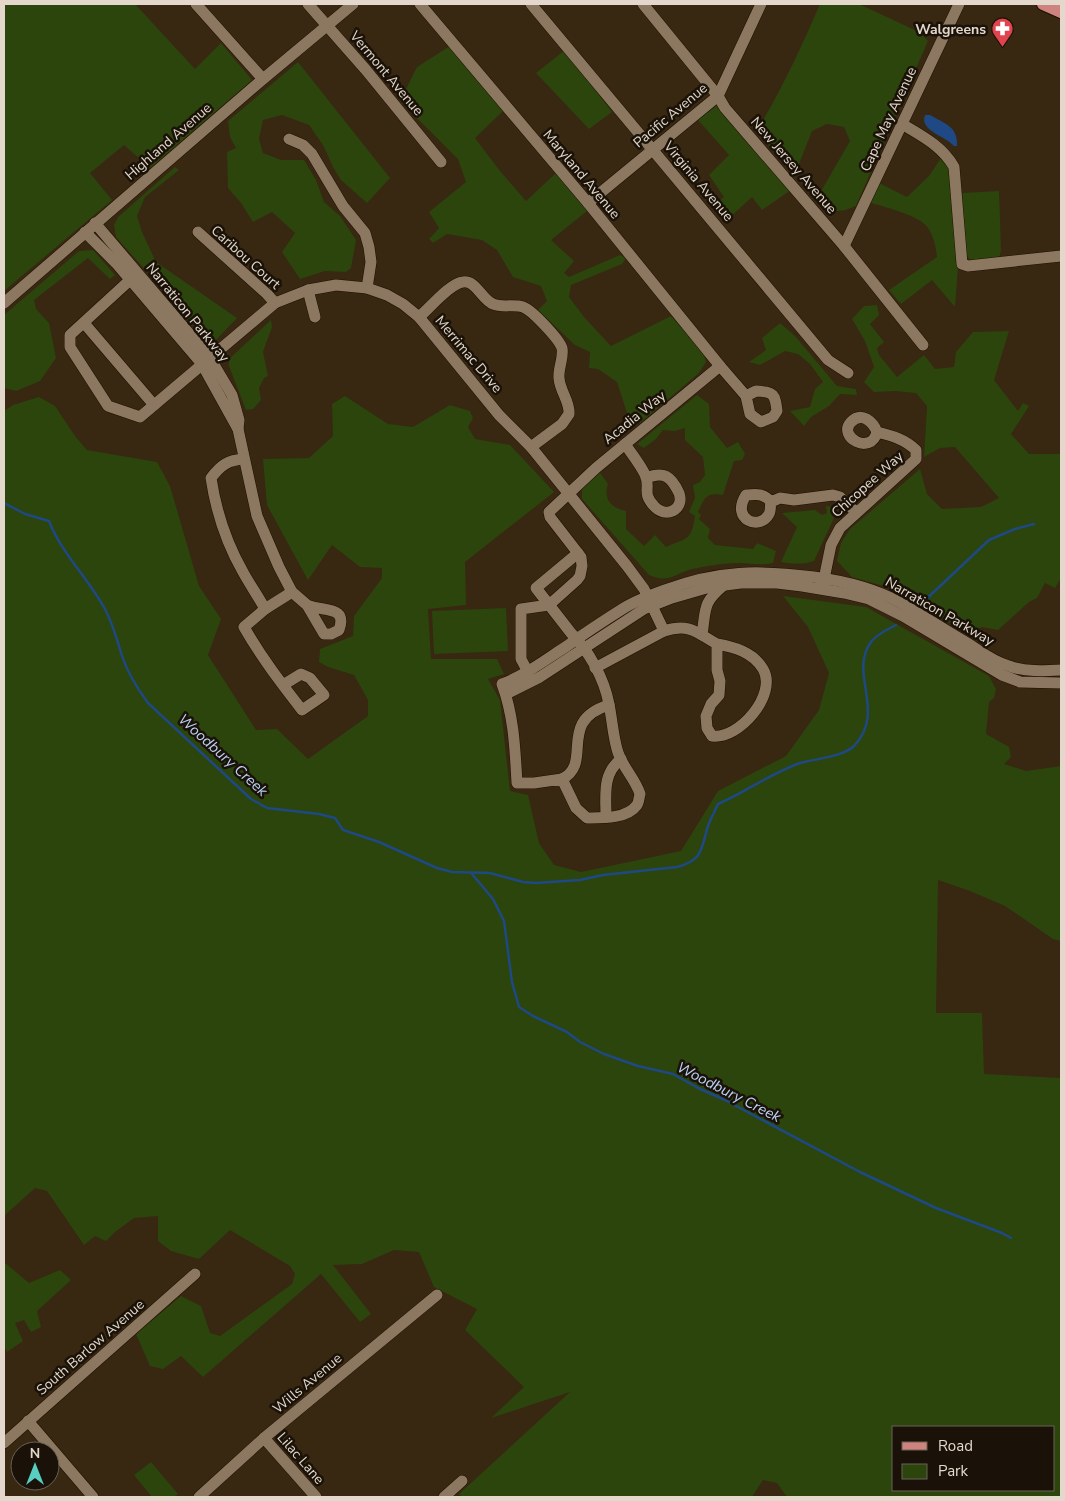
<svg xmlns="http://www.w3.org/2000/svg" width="1065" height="1501" viewBox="0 0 1065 1501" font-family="'Nunito Sans',sans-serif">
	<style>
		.green { fill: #2b450d; fill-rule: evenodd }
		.water { fill: #1f4985 }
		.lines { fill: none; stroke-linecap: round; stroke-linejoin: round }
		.stream { stroke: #1f4985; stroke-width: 2.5 }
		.minor-casing { stroke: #1f0f00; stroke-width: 12 }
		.major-casing { stroke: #1f0f00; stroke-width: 14 }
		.minor { stroke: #8c7860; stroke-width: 11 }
		.major { stroke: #cf837f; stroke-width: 12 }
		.labels { text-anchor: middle; stroke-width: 5; stroke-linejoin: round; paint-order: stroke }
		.poi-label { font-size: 14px; font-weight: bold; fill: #e3d8cb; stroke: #1a1208; text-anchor: end }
		.street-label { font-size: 14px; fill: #e3d8cb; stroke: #1a1208 }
		.water-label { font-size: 15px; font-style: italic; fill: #bbd3f7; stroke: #1a1208 }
	</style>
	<rect width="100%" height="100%" fill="#382711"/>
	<g class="green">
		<path d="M4 4H135L195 69 221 43 252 80 150 168 124 145 90 173 112 200 4 291Z"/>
		<path d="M820 4H859L919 32 928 41 856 206C839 213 830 214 816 200L850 141 844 127 827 124 812 131 795 174 756 132C781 91 801 48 820 4Z"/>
		<path d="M450 46 503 111 475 138 500 171 526 201 556 173 587 211 551 240 574 261 564 273 569 277 620 255 626 258 622 264 571 285 569 297 584 317 611 346 671 316 703 352 706 362 699 373 640 423 627 413 617 382 598 369 589 368 590 352 575 345 538 310 547 301 541 286 513 277 497 250 482 240 447 234 433 243 429 239 439 228 429 212 466 182 458 159 400 101 417 67Z"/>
		<path d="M565 50 612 112 589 129 536 73Z"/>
		<path d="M298 62 390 178 367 203 341 180 333 167 323 145 309 125 282 115 263 120 259 139 263 153 281 160H304L316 180 324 202 340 216 356 240 351 268 346 272 325 271 300 279 282 252 295 233 272 212 253 222 241 203 228 188 227 152 236 148 230 137 228 121Z"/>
		<path d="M717 105 791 190 762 210 752 197 726 221 713 206 724 197 709 175 729 155 698 120Z"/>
		<path d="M941 158 948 165 958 267 955 307 932 280 901 304 889 290 937 257C936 247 934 237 928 228 921 216 885 207 871 203L879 183 907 197 929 176Z"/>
		<path d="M175 167 179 170 145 197 137 216 142 232 156 262 237 318 216 340 197 328 116 237 114 225 118 217Z"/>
		<path d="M999 191 1001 250 999 259 973 263 966 255 962 193Z"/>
		<path d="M93 250 115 275 110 279 88 258 34 300 36 309 49 323 56 358 40 381 16 391 4 388V315L79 251Z"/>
		<path d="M877 305 879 315 870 324 884 342 877 348 879 355 897 377 924 355 935 369 954 367 956 352 973 332 1009 331 994 380 1018 411 1023 403 1029 406 1011 434 1029 454H1061V578L1055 588 1045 583 1037 598 1029 602 998 630 982 627 968 632 950 623 913 600 887 587 852 577 837 561 841 543 850 529 920 469 927 494 942 509 981 507 999 498 955 447 940 448 924 457 927 406 916 393 896 391 874 392 864 382 874 367 865 341 852 319 864 306Z"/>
		<path d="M271 320 272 327 263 352 268 376 264 378 259 388 261 400 253 409 246 410 229 366V359Z"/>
		<path d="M780 323 795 336 837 386 856 389 857 395 840 394 829 406 811 417 804 426 790 411 810 407 815 389 823 382 810 364 798 354 785 351 760 365 749 362 766 350 762 338Z"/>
		<path d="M697 395 709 404 710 427 727 448 738 442 745 454 742 460 734 461 723 495C706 492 705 497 698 512L701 515 699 519 710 529 708 538 715 545 753 549 757 543 776 551 773 563C761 566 750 563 739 563 724 563 707 566 692 569 673 574 670 584 649 575L582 499V486L599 471 608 484C603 499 611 508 626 511V529L644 546 655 535 666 547C688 537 691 541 695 516L689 512 695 498 693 485 700 482 705 475 703 457 685 440V428L675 431 663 430 656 439 644 448 637 444Z"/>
		<path d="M345 396 388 424 413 427 450 405 470 411 473 418 468 427 475 439 510 445 554 492 465 562 466 605 428 609 431 659H497L504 674 488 679 500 700 510 791 528 795 539 843 554 865 581 872 681 851 718 791 786 756 819 710 829 673 808 627 783 596 866 607 989 676 996 689 994 698 989 702 986 734 1009 747 1011 757 1004 764 1026 771 1061 766V941L1053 939 1005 906 970 891 938 880 936 1013H982L984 1074 1061 1078V1497H787L777 1483 763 1480 752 1497H462L459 1494 570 1392 491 1418 524 1387 465 1330 477 1309 434 1287 419 1252 394 1250 362 1264 333 1265 371 1314 360 1322 321 1274 203 1377 181 1356 163 1369 150 1366 136 1334 181 1296 201 1306 210 1333 220 1336 292 1284 295 1274 290 1266 230 1230 199 1259 171 1251 158 1241V1216L134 1218 115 1232 106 1241 95 1236 84 1245 47 1191 35 1188 4 1216V411L13 405 39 397 55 406 75 436 87 450 157 462 170 486 199 586 221 619 208 655 256 730 277 729 308 759 368 716V700L354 675 328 667 319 662 320 649 353 636 354 616 382 578V568L360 567 332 545 308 580 267 505 263 459 309 458 333 436 332 404ZM894 1427H1054V1490H894Z"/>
		<path d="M826 506 835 507 833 520 814 561C802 565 793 564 781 562L797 527 782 513 815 510 822 515 827 513Z"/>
		<path d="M506 608 508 651 434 654 432 611Z"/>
		<path d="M4 1262 29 1283 60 1270 71 1280 37 1311 41 1327 31 1332 24 1320 15 1323 23 1341 7 1352 4 1346Z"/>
		<path d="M151 1462 178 1494 174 1497H152L134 1475Z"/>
	</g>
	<path class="water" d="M925 115H930C945 124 958 126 957 146H954C946 136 919 131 925 115Z"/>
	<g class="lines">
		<g class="stream">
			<path d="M4 503 25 514 49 521C62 554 88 578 105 609 113 624 117 640 122 656 128 674 137 688 148 703L251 799 267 808 319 814 335 818 343 830 379 842 437 868 452 872 490 873 523 882 536 883 580 880 603 875 677 867C704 860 701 848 708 826 711 818 715 811 718 804 746 792 771 773 800 763 814 759 843 757 854 746 887 711 848 674 871 642 876 635 888 629 896 625"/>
			<path d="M920 605 989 540 1015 529 1034 524"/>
			<path d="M472 874 493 899 504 921 512 982 519 1007 533 1016 567 1032 580 1042 604 1054 638 1066 673 1074 698 1088 725 1100 860 1172 936 1208 1002 1233 1011 1238"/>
		</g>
		<defs>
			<g id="minor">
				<path d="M196 4 263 79"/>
				<path d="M308 4 366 70 441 162"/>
				<path d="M420 4 588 203 720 366 746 396"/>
				<path d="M531 4 828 360 848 373"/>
				<path d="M643 4 718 96 725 108 844 246 923 345"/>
				<path d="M902 124C922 136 942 146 954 167L962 264 968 266 1061 256"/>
				<path d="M289 139 303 145 312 154 343 206 365 233 369 247 371 262 367 288"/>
				<path d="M588 203 718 96 761 4"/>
				<path d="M95 223 210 358 232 395 239 420 238 429 257 516 279 567 292 592 307 605 324 634H331L339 630C348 605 323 612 307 605"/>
				<path d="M85 232 116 263 202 364 238 429"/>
				<path d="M198 232 267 294 275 303"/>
				<path d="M844 246 959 4"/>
				<path d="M130 280 70 335V347L108 406 140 417 275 303 308 290 336 285 367 288 387 295 403 304 419 317 499 415 531 447 627 566 644 589 664 631"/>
				<path d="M308 290 315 317"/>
				<path d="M4 303 263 79 353 4"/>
				<path d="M419 317C429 309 450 283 463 282 476 280 482 300 493 304 502 308 513 304 523 307 532 310 559 339 562 348 564 358 558 368 559 378 560 392 570 401 569 414L562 424 531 447"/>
				<path d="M84 323 154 405"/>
				<path d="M756 391C774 392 775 394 777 411L773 417 761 422 750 414 746 396Z"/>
				<path d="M625 444C631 453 643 468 646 477 650 489 642 493 654 506 665 519 685 510 679 493 671 476 664 471 646 478"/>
				<path d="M244 459C228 460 221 465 211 478 216 511 227 544 243 572 250 585 258 596 265 609L292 592"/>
				<path d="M771 502C770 505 771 511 769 514 760 531 730 520 746 495 756 494 764 493 771 502L780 498 794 500 833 495 840 497 856 512"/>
				<path d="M578 553 536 588 571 633C589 651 604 678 609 704 612 719 613 735 617 749 621 766 635 778 640 794 639 797 639 802 637 805 627 819 602 818 587 818L576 808 562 779 534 783H517C515 749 514 716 502 684 526 675 545 660 567 646 585 633 605 620 624 608 637 600 651 595 665 590 718 570 759 570 814 577 844 581 874 588 901 603 924 616 946 631 969 644 981 652 994 662 1009 666 1026 672 1043 671 1061 670"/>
				<path d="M823 584 831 545 840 528 916 459V450C904 439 893 436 877 432 873 422 862 411 851 422 837 437 871 456 877 432"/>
				<path d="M265 609 244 627C261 657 281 683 302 710L324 695 310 678 301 674 283 685"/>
				<path d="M702 635C706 609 702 603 724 585"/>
				<path d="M595 668 664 631C689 623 696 632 717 644V670L720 681 719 695 711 704 706 716 707 728 712 736C739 740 778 694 763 669 753 652 734 647 717 644"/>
				<path d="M528 672 521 659V609L549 605 577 580 580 576 582 566 581 557 550 517 549 512 596 468 720 366"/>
				<path d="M506 694 540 677 644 609 672 598 710 587 741 583H777L802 586 844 593 869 599 903 616 1002 675 1020 682 1061 683"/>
				<path d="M562 779C594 763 556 721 609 705"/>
				<path d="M606 817C606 795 602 774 621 759"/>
				<path d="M28 1421 93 1497"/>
				<path d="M264 1438 316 1497"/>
				<path d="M4 1443 195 1274"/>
				<path d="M199 1497 264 1438 437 1295"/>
				<path d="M444 1497 462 1481"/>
			</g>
			<path id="major" d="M1043 4 1061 12"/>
		</defs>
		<use href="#minor" class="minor-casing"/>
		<use href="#major" class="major-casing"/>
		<use href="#minor" class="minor"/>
		<use href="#major" class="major"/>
	</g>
	<defs>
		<symbol id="pharmacy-pin" viewBox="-11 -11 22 30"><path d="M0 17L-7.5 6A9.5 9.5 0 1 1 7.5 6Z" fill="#e0444e" stroke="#1a1208"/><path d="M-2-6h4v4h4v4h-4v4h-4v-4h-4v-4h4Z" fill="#fff"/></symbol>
	</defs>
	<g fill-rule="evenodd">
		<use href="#pharmacy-pin" x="990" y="16" width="25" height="34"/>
	</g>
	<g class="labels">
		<g class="poi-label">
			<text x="986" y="34">Walgreens</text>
		</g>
		<g class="street-label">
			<text transform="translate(387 73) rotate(50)" y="5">Vermont Avenue</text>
			<text transform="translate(670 115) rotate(-40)" y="5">Pacific Avenue</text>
			<text transform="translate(888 119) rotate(-65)" y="5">Cape May Avenue</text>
			<text transform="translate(168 141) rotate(-41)" y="5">Highland Avenue</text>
			<text transform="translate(794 165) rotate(49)" y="5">New Jersey Avenue</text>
			<text transform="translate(582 174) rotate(50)" y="5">Maryland Avenue</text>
			<text transform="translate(699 181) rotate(50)" y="5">Virginia Avenue</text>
			<text transform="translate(246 257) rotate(42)" y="5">Caribou Court</text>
			<text transform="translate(188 312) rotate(51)" y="5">Narraticon Parkway</text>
			<text transform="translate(469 354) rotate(50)" y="5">Merrimac Drive</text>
			<text transform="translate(634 417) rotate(-39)" y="5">Acadia Way</text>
			<text transform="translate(867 484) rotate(-42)" y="5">Chicopee Way</text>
			<text transform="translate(940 611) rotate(30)" y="5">Narraticon Parkway</text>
			<text transform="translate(90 1347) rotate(-41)" y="5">South Barlow Avenue</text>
			<text transform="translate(307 1383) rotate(-40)" y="5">Wills Avenue</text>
			<text transform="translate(301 1458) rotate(49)" y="5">Lilac Lane</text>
		</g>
		<g class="water-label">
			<text transform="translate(223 755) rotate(42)" y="5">Woodbury Creek</text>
			<text transform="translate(729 1092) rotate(27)" y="5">Woodbury Creek</text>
		</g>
	</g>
	<rect width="1065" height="1501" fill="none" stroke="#e3d8cb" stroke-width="10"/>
	<rect x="892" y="1426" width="162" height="65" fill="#1a1208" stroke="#6a6156"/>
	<rect x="902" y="1442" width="25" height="8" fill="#cf837f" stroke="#6a6156"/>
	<text x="938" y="1451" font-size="15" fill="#e3d8cb">Road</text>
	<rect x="902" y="1464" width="25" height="15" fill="#2b450d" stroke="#6a6156"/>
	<text x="938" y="1476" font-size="15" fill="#e3d8cb">Park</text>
	<g transform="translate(35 1466)"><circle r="24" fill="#1a1208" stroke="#6a6156"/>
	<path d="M0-4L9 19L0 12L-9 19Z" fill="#58cec0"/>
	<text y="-8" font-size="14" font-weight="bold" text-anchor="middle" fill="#e3d8cb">N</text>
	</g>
</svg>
